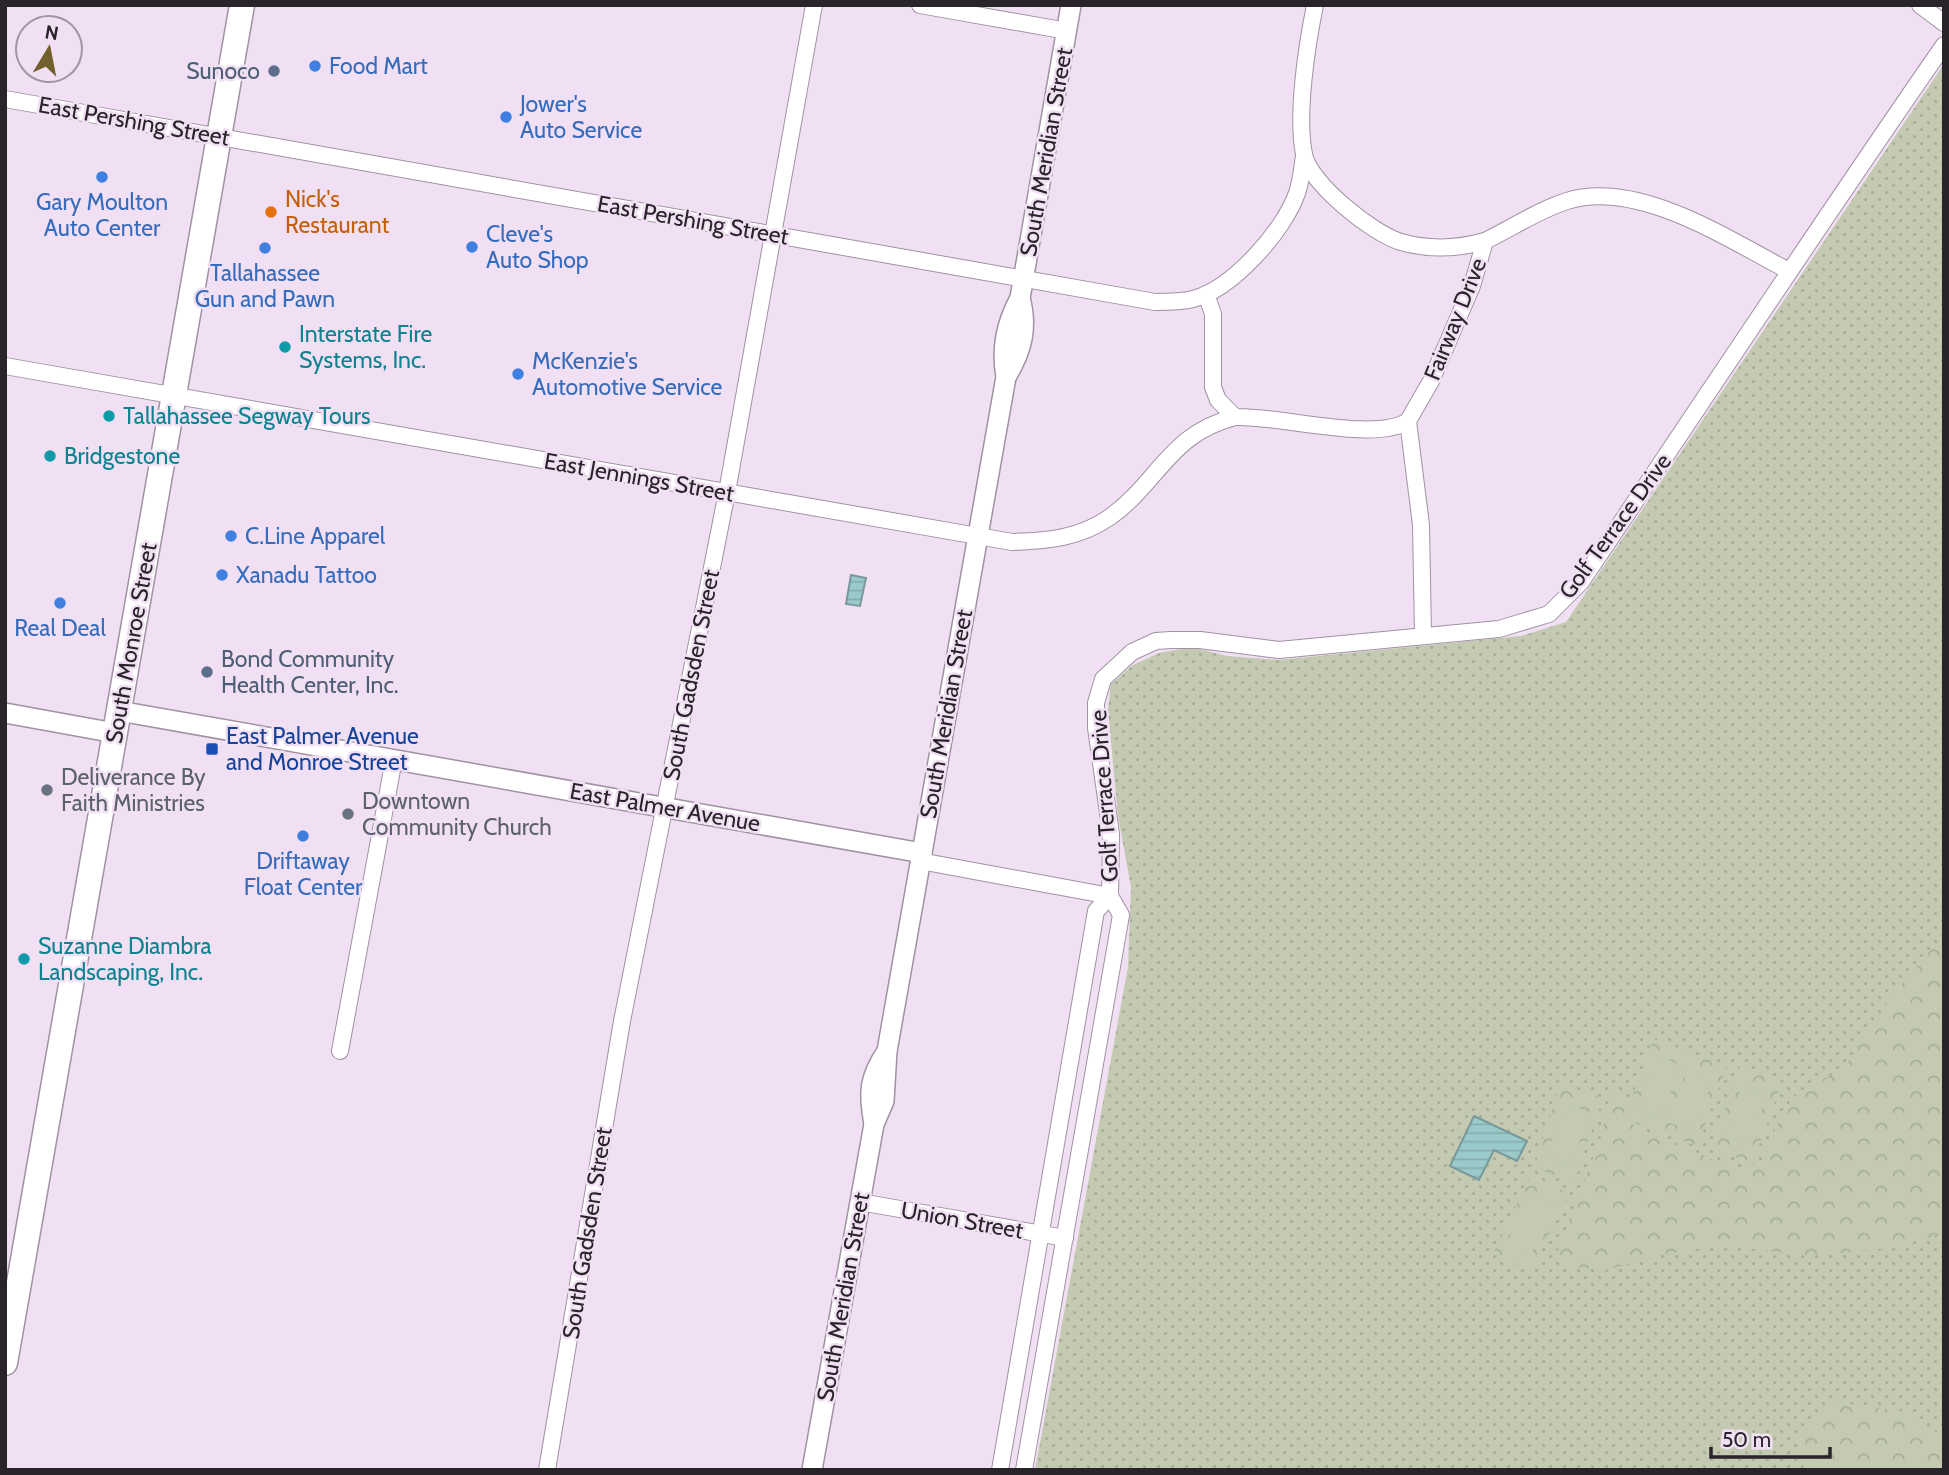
<svg xmlns="http://www.w3.org/2000/svg" width="1949" height="1475" viewBox="0 0 1949 1475" font-family="Cabin,sans-serif">
	<style>
		.grass { fill: url(#grass-dots) }
		.forest { fill: url(#forest-crowns) }
		.pitch { fill: #c3cab1 }
		.water { fill: url(#water-rules); stroke: #79989b; stroke-width: 2 }
		.lines { fill: none; stroke-linecap: round; stroke-linejoin: round }
		.minor-casing { stroke: #a091a3; stroke-width: 18 }
		.tertiary-casing { stroke: #a091a3; stroke-width: 22 }
		.primary-casing { stroke: #a091a3; stroke-width: 27 }
		.minor { stroke: #fff; stroke-width: 16 }
		.tertiary { stroke: #fff; stroke-width: 19 }
		.primary { stroke: #fff; stroke-width: 24 }
		.shop-dot { fill: #3f7fe0; stroke: #f1e0f3; stroke-width: 2.5 }
		.service-dot { fill: #5c6f8a; stroke: #f1e0f3; stroke-width: 2.5 }
		.food-dot { fill: #e8710a; stroke: #f1e0f3; stroke-width: 2.5 }
		.culture-dot { fill: #0f9aa8; stroke: #f1e0f3; stroke-width: 2.5 }
		.transit-dot { fill: #1a4fb4; stroke: #f1e0f3; stroke-width: 2.5 }
		.worship-dot { fill: #6b7280; stroke: #f1e0f3; stroke-width: 2.5 }
		.labels { text-anchor: middle; stroke-width: 5; stroke-linejoin: round; paint-order: stroke }
		.shop-label { font-size: 23px; fill: #366cbe; stroke: #f1e0f3; text-anchor: start }
		.service-label { font-size: 23px; fill: #4e5e75; stroke: #f1e0f3; text-anchor: end }
		.street-label { font-size: 23px; fill: #29232a; stroke: #f1e0f3 }
		.food-label { font-size: 23px; fill: #c56008; stroke: #f1e0f3; text-anchor: start }
		.culture-label { font-size: 23px; fill: #0d838f; stroke: #f1e0f3; text-anchor: start }
		.transit-label { font-size: 23px; fill: #164399; stroke: #f1e0f3; text-anchor: start }
		.worship-label { font-size: 23px; fill: #5b616d; stroke: #f1e0f3; text-anchor: start }
	</style>
	<defs>
		<pattern id="grass-dots" width="8" height="8" patternUnits="userSpaceOnUse" patternTransform="scale(1.75)"><rect width="8" height="8" fill="#c3cab1"/><path d="M2 2h.1M6 6h.1" fill="none" stroke="#a8ad98" stroke-width="1.8" stroke-linecap="round"/></pattern>
		<pattern id="forest-crowns" width="20" height="18" patternUnits="userSpaceOnUse" patternTransform="scale(1.75)"><rect width="20" height="18" fill="#c3cab1"/><path d="M2 6a3 3 0 1 1 6 0M12 15a3 3 0 1 1 6 0" fill="none" stroke="#a8ad98"/></pattern>
		<pattern id="water-rules" width="6" height="5" patternUnits="userSpaceOnUse" patternTransform="scale(1.75)"><rect width="6" height="5" fill="#9bcacb"/><path d="M0 2.5h6" fill="none" stroke="#86adae"/></pattern>
	</defs>
	<rect width="100%" height="100%" fill="#f1e0f3"/>
	<path class="grass" d="M1944 64V1470H1035L1128 967 1131 887 1118 816 1108 710 1111 684 1133 665 1159 653 1192 647 1227 656 1278 660 1521 636 1566 622Z"/>
	<g class="forest">
		<path d="M1944 936V1238L1938 1235 1890 1248 1812 1256 1721 1245 1655 1256 1607 1270 1564 1266 1558 1249 1600 1140 1611 1094 1623 1096 1628 1107 1654 1039 1727 1066 1697 1146 1632 1122 1633 1127 1741 1171 1763 1160C1783 1110 1786 1089 1842 1072 1872 1022 1903 978 1944 936Z"/>
		<path d="M1740 1066 1782 1082 1753 1163 1710 1148Z"/>
		<path d="M1561 1084 1603 1098 1574 1182 1533 1168Z"/>
		<path d="M1531 1175 1569 1193 1531 1272 1493 1254Z"/>
		<path d="M1835 1402 1905 1412 1944 1437V1470H1804L1798 1435Z"/>
	</g>
	<g class="pitch">
		<path d="M1657 1056 1681 1065 1661 1118 1636 1109Z"/>
		<path d="M1689 1068 1713 1078 1693 1131 1668 1122Z"/>
		<path d="M1742 1085 1767 1094 1748 1147 1723 1138Z"/>
		<path d="M1565 1103 1590 1112 1571 1166 1546 1157Z"/>
		<path d="M1532 1193 1556 1204 1530 1256 1506 1244Z"/>
	</g>
	<g class="water">
		<path d="M851 575 866 578 860 606 846 604Z"/>
		<path d="M1474 1116 1527 1141 1517 1161 1494 1150 1479 1180 1450 1166Z"/>
	</g>
	<g class="lines">
		<defs>
			<g id="minor">
				<path d="M920 5 1067 31"/>
				<path d="M1315 5C1307 45 1296 114 1304 154 1309 183 1373 234 1401 242 1429 250 1457 249 1485 241"/>
				<path d="M1920 5 1944 23"/>
				<path d="M5 99 1155 302C1168 302 1181 302 1193 299 1232 289 1284 231 1297 193 1301 182 1302 168 1304 156"/>
				<path d="M1206 294 1213 314V387L1218 400 1235 417C1278 415 1375 443 1408 421"/>
				<path d="M5 366 1012 542C1048 541 1080 538 1110 517 1158 483 1170 433 1235 417"/>
				<path d="M1423 635 1421 525 1408 421 1431 381 1472 286 1485 241C1512 228 1538 210 1567 201 1637 179 1728 239 1787 270"/>
				<path d="M920 861 1110 896"/>
				<path d="M340 1051 394 759"/>
				<path d="M860 1202 1065 1238"/>
				<path d="M547 1470 622 1021 727 492 814 5"/>
				<path d="M1000 1470 1096 911 1110 896"/>
				<path d="M1024 1470 1121 915 1110 896 1111 834 1096 728V703L1103 679 1132 652 1156 641 1171 640H1200L1279 650 1499 629 1549 614 1581 582C1702 403 1821 222 1944 45"/>
			</g>
			<g id="tertiary">
				<path d="M1006 377C1022 351 1028 328 1020 298"/>
				<path d="M119 711 922 853"/>
				<path d="M5 713 115 733"/>
				<path d="M874 1124C868 1092 869 1078 887 1051"/>
				<path d="M812 1470 874 1124 884 1101 887 1051 1006 377C1001 348 1006 324 1020 298L1071 5"/>
			</g>
			<path id="primary" d="M5 1363 242 5"/>
		</defs>
		<use href="#minor" class="minor-casing"/>
		<use href="#tertiary" class="tertiary-casing"/>
		<use href="#primary" class="primary-casing"/>
		<use href="#minor" class="minor"/>
		<use href="#tertiary" class="tertiary"/>
		<use href="#primary" class="primary"/>
	</g>
	<g class="shop-dot">
		<circle cx="315" cy="66" r="7"/>
		<circle cx="506" cy="117" r="7"/>
		<circle cx="102" cy="177" r="7"/>
		<circle cx="472" cy="247" r="7"/>
		<circle cx="265" cy="248" r="7"/>
		<circle cx="518" cy="374" r="7"/>
		<circle cx="231" cy="536" r="7"/>
		<circle cx="222" cy="575" r="7"/>
		<circle cx="60" cy="603" r="7"/>
		<circle cx="303" cy="836" r="7"/>
	</g>
	<g class="service-dot">
		<circle cx="274" cy="71" r="7"/>
		<circle cx="207" cy="672" r="7"/>
	</g>
	<circle class="food-dot" cx="271" cy="212" r="7"/>
	<g class="culture-dot">
		<circle cx="285" cy="347" r="7"/>
		<circle cx="109" cy="416" r="7"/>
		<circle cx="50" cy="456" r="7"/>
		<circle cx="24" cy="959" r="7"/>
	</g>
	<rect class="transit-dot" x="205" y="742" width="14" height="14" rx="3.5"/>
	<g class="worship-dot">
		<circle cx="47" cy="790" r="7"/>
		<circle cx="348" cy="814" r="7"/>
	</g>
	<g class="labels">
		<g class="shop-label">
			<text x="329" y="74">Food Mart</text>
			<text x="520" y="112">Jower's<tspan x="520" dy="26">Auto Service</tspan></text>
			<text x="102" y="210" text-anchor="middle">Gary Moulton<tspan x="102" dy="26">Auto Center</tspan></text>
			<text x="486" y="242">Cleve's<tspan x="486" dy="26">Auto Shop</tspan></text>
			<text x="265" y="281" text-anchor="middle">Tallahassee<tspan x="265" dy="26">Gun and Pawn</tspan></text>
			<text x="532" y="369">McKenzie's<tspan x="532" dy="26">Automotive Service</tspan></text>
			<text x="245" y="544">C.Line Apparel</text>
			<text x="236" y="583">Xanadu Tattoo</text>
			<text x="60" y="636" text-anchor="middle">Real Deal</text>
			<text x="303" y="869" text-anchor="middle">Driftaway<tspan x="303" dy="26">Float Center</tspan></text>
		</g>
		<g class="service-label">
			<text x="260" y="79">Sunoco</text>
			<text x="221" y="667" text-anchor="start">Bond Community<tspan x="221" dy="26">Health Center, Inc.</tspan></text>
		</g>
		<g class="street-label">
			<text transform="translate(134 121) rotate(10)" y="8">East Pershing Street</text>
			<text transform="translate(1046 152) rotate(-80)" y="8">South Meridian Street</text>
			<text transform="translate(693 220) rotate(10)" y="8">East Pershing Street</text>
			<text transform="translate(1455 319) rotate(-68)" y="8">Fairway Drive</text>
			<text transform="translate(639 477) rotate(10)" y="8">East Jennings Street</text>
			<text transform="translate(1615 526) rotate(-54)" y="8">Golf Terrace Drive</text>
			<text transform="translate(131 643) rotate(-80)" y="8">South Monroe Street</text>
			<text transform="translate(691 675) rotate(-79)" y="8">South Gadsden Street</text>
			<text transform="translate(946 714) rotate(-80)" y="8">South Meridian Street</text>
			<text transform="translate(1104 796) rotate(-94)" y="8">Golf Terrace Drive</text>
			<text transform="translate(665 807) rotate(10)" y="8">East Palmer Avenue</text>
			<text transform="translate(962 1220) rotate(10)" y="8">Union Street</text>
			<text transform="translate(587 1233) rotate(-81)" y="8">South Gadsden Street</text>
			<text transform="translate(843 1297) rotate(-80)" y="8">South Meridian Street</text>
		</g>
		<g class="food-label">
			<text x="285" y="207">Nick's<tspan x="285" dy="26">Restaurant</tspan></text>
		</g>
		<g class="culture-label">
			<text x="299" y="342">Interstate Fire<tspan x="299" dy="26">Systems, Inc.</tspan></text>
			<text x="123" y="424">Tallahassee Segway Tours</text>
			<text x="64" y="464">Bridgestone</text>
			<text x="38" y="954">Suzanne Diambra<tspan x="38" dy="26">Landscaping, Inc.</tspan></text>
		</g>
		<g class="transit-label">
			<text x="226" y="744">East Palmer Avenue<tspan x="226" dy="26">and Monroe Street</tspan></text>
		</g>
		<g class="worship-label">
			<text x="61" y="785">Deliverance By<tspan x="61" dy="26">Faith Ministries</tspan></text>
			<text x="362" y="809">Downtown<tspan x="362" dy="26">Community Church</tspan></text>
		</g>
	</g>
	<rect width="1949" height="1475" fill="none" stroke="#29232a" stroke-width="14"/>
	<g transform="translate(49 49) rotate(10)"><circle r="33" fill="#f1e0f3" stroke="#a194a3" stroke-width="2"/>
	<path d="M0-5L12 26L0 18L-12 26Z" fill="#715f2d"/>
	<text y="-10" font-size="19" font-weight="bold" text-anchor="middle" fill="#29232a">N</text>
	</g>
	<path d="M1711 1447v10h119v-10" fill="none" stroke="#29232a" stroke-width="3.5"/>
	<text x="1722" y="1447" font-size="21" fill="#29232a" stroke="#f1e0f3" stroke-width="5" paint-order="stroke">50 m</text>
</svg>
